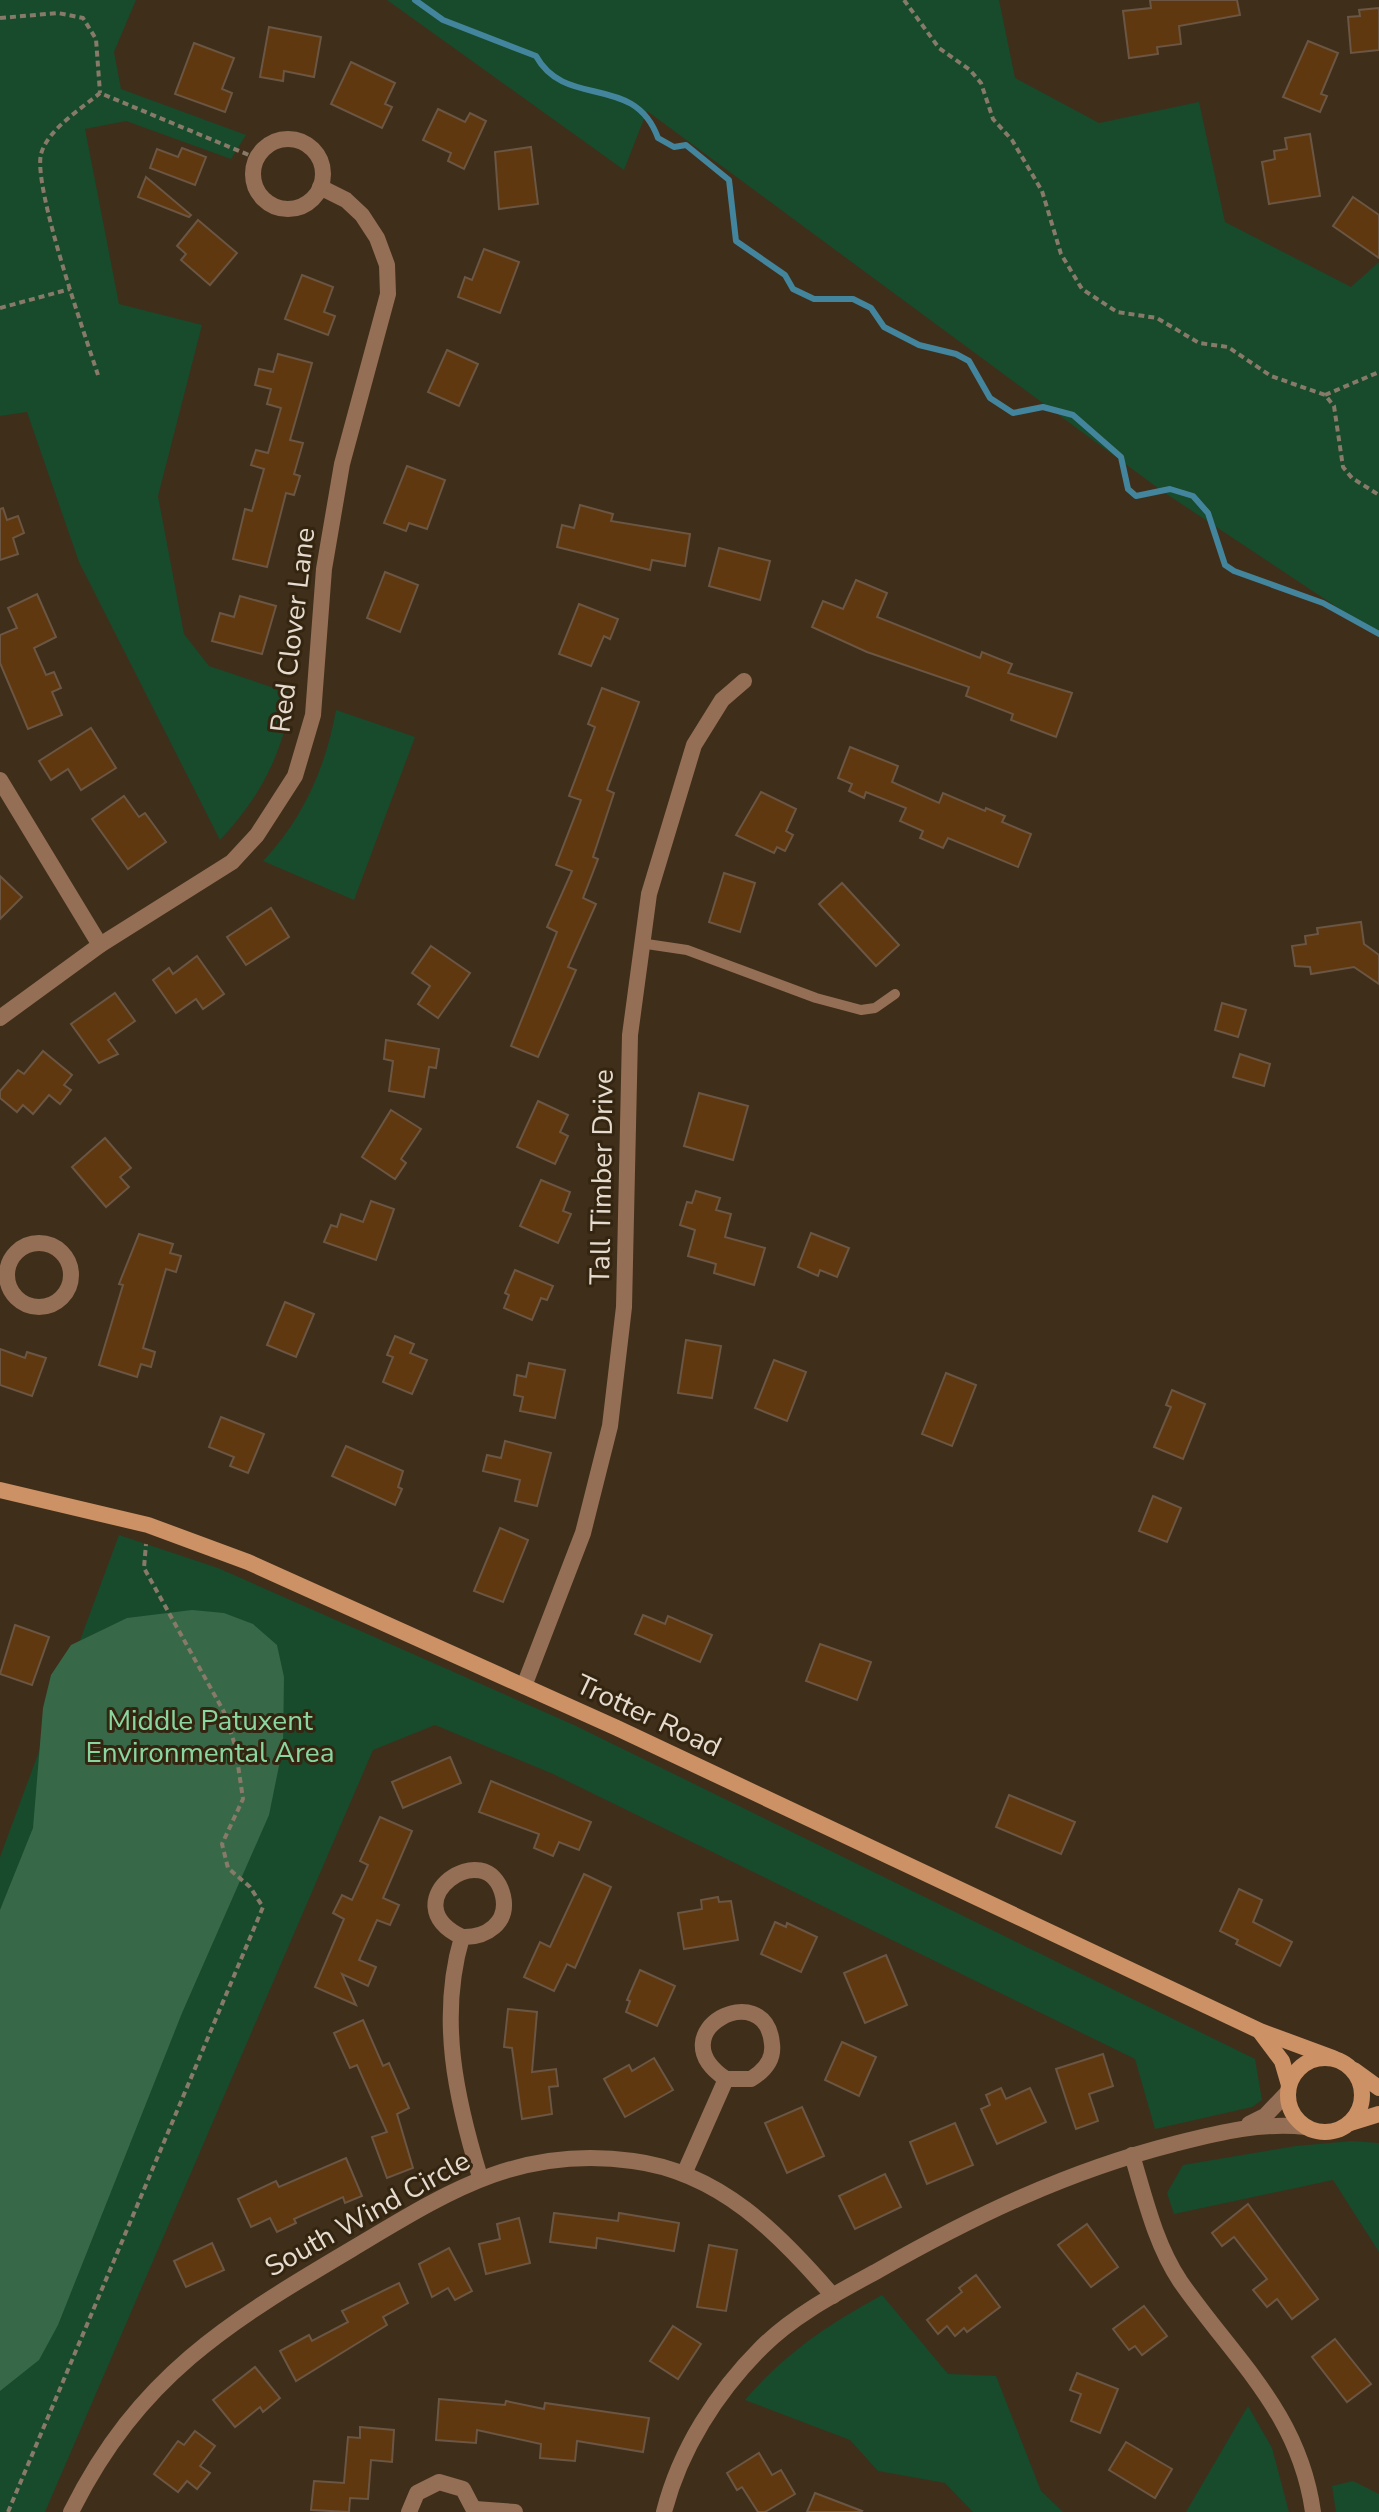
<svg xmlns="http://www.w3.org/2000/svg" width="1379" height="2512" viewBox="0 0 1379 2512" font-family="'Nunito Sans',sans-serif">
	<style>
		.green { fill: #184a2c }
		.forest { fill: #376948 }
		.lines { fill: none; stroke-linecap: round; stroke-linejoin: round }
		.stream { stroke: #43859d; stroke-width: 6 }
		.building { fill: #5f380f; stroke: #6b5543; stroke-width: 2 }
		.path { stroke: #877a68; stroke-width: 4; stroke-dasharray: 6 4; stroke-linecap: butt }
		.lane { stroke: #956f55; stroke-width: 10 }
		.street { stroke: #956f55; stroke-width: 16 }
		.secondary { stroke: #cd9166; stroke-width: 16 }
		.labels { text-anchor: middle; stroke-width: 6; stroke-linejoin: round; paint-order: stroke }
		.street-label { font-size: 28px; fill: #e5dbcf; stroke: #342510 }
		.park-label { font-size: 28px; fill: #89d6a1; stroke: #342510 }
	</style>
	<rect width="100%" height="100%" fill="#3f2f1a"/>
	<g class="green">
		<path d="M0 0H136L114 52 121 89 246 135 231 159 126 121 85 129 119 304 202 325 158 496 184 634 209 666 292 694C284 752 260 798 220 840L79 562 27 412 0 416Z"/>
		<path d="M387 0H999L1015 78 1099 123 1199 102 1225 222 1351 287 1379 262V635L1162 491 647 111 624 170Z"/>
		<path d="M336 710 415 737 354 900 263 861C303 819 326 767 336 710Z"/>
		<path d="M119 1535 218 1568 574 1725 1255 2059 1262 2100 1252 2107 1155 2129 1135 2059 553 1774 435 1725 373 1750 45 2512H0V1857Z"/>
		<path d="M1352 2141 1379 2143V2252L1333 2180 1174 2214 1167 2193 1183 2165 1296 2146Z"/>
		<path d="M882 2295 948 2374 996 2376 1041 2491 1063 2512H973L945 2483 878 2471 850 2440 745 2400C784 2354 829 2324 882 2295Z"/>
		<path d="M1248 2406 1272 2448 1289 2512H1186Z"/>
		<path d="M1353 2481 1379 2494V2512H1336L1332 2486Z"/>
	</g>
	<path class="forest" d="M192 1610 224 1613 253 1624 277 1645 284 1677 283 1746 269 1815 182 2013 58 2325 39 2360 0 2391V1910L33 1828 43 1708 51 1675 71 1645 127 1618Z"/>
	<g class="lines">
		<path class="stream" d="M415 0 443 20 536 56C566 110 634 72 658 138L674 147 686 145 729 180 736 241 785 275 793 289 814 299H853L871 308 884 327 919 345 956 354 969 361 990 398 1013 413 1043 407 1073 415 1121 457 1128 489 1136 496 1170 489 1193 496 1208 513 1225 565 1234 571 1323 603 1379 634"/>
	</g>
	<g class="building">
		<path d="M1150 0H1237L1240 15 1179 26 1181 44 1157 47 1158 54 1129 58 1123 11 1151 8Z"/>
		<path d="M1379 8V50L1351 53 1348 17 1360 16 1359 10Z"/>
		<path d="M269 27 321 37 314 77 284 71 283 81 260 77Z"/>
		<path d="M1308 41 1338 53 1321 94 1327 96 1320 112 1283 97Z"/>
		<path d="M194 43 234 58 222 89 232 93 225 112 175 94Z"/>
		<path d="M351 62 395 83 385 104 392 107 382 128 331 104Z"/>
		<path d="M438 109 465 122 470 113 486 121 464 169 448 161 451 153 423 140Z"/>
		<path d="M1310 134 1320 196 1269 204 1262 162 1275 159 1274 151 1287 149 1285 138Z"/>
		<path d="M531 147 538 204 499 209 495 152Z"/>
		<path d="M182 148 206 157 195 185 150 168 157 149 178 157Z"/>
		<path d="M146 177 191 215 189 217 138 197Z"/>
		<path d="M1353 197 1379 215V258L1333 226Z"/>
		<path d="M198 220 237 253 210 285 181 260 186 254 177 246Z"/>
		<path d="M484 249 519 262 500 313 458 297 465 277 472 280Z"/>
		<path d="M302 275 333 287 324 312 335 316 328 335 285 319Z"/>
		<path d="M447 350 478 364 459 406 428 392Z"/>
		<path d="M278 354 312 363 290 440 303 443 294 474 300 476 294 495 286 493 267 567 233 559 245 509 252 511 264 469 251 465 256 450 268 453 281 408 267 404 271 389 255 385 259 369 273 372Z"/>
		<path d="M407 466 445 480 427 529 409 523 406 531 384 523Z"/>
		<path d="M580 505 613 514 611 521 690 534 685 566 652 560 650 570 557 547 562 525 574 528Z"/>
		<path d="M3 508 7 520 18 516 24 533 13 538 18 554 0 560V509Z"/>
		<path d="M719 548 770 561 760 600 709 586Z"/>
		<path d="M385 572 418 585 400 632 367 618Z"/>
		<path d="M856 580 887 593 877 617 980 658 982 652 1012 664 1008 673 1072 693 1056 737 1011 720 1013 714 966 696 969 687 867 652 812 627 823 601 843 609Z"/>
		<path d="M37 594 56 637 34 648 46 675 54 672 61 688 52 692 62 715 28 729 0 663V635L17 628 8 608Z"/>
		<path d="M240 596 276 606 262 654 212 641 220 613 234 617Z"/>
		<path d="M579 604 618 619 610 639 604 636 591 666 559 654Z"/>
		<path d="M602 688 639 702 607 790 614 793 593 857 598 859 583 898 596 904 568 967 576 970 538 1057 511 1046 557 932 547 927 572 871 556 865 581 800 569 796 595 727 588 724Z"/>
		<path d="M91 728 116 768 81 790 68 769 51 780 39 761Z"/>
		<path d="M850 747 898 766 892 782 939 803 943 793 985 811 986 808 1005 816 1002 822 1031 834 1018 867 948 838 943 848 920 838 923 831 900 821 906 808 866 792 864 798 849 791 852 784 838 778Z"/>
		<path d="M761 792 796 809 786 831 793 835 785 851 777 847 774 853 736 835Z"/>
		<path d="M124 796 139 817 145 813 166 842 128 869 92 819Z"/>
		<path d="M724 873 755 883 740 932 709 922Z"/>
		<path d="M0 876 22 897 0 919Z"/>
		<path d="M842 883 899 945 876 966 819 904Z"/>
		<path d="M271 908 289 937 246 965 227 937Z"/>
		<path d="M1361 922 1364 944 1379 955V984L1354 967 1311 974 1310 967 1295 966 1292 946 1306 944 1305 936 1318 934 1317 928Z"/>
		<path d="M431 946 470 973 438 1018 418 1004 430 986 412 973Z"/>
		<path d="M197 956 224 994 203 1009 196 999 176 1013 153 980 169 968 173 974Z"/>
		<path d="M115 993 135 1021 108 1040 118 1054 99 1063 71 1024Z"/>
		<path d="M1222 1003 1246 1010 1238 1037 1215 1030Z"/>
		<path d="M386 1040 439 1049 436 1068 429 1067 424 1097 389 1091 393 1061 384 1059Z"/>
		<path d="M43 1051 72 1075 64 1085 71 1090 60 1104 49 1095 33 1114 23 1105 17 1112 0 1098V1091L18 1070 24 1074Z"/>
		<path d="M1240 1054 1270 1064 1264 1086 1233 1077Z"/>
		<path d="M699 1093 748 1106 733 1160 684 1146Z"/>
		<path d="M538 1101 568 1115 560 1132 568 1136 555 1164 517 1147Z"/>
		<path d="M391 1110 421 1129 401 1159 406 1163 395 1179 362 1157Z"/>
		<path d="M105 1138 131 1168 120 1177 129 1187 106 1207 72 1167Z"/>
		<path d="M541 1180 570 1192 563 1211 571 1214 558 1243 520 1226Z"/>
		<path d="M696 1191 720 1198 716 1210 731 1214 725 1237 765 1248 754 1285 714 1273 716 1264 688 1256 695 1230 680 1225 687 1202 692 1203Z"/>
		<path d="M371 1201 394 1209 376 1260 324 1242 331 1225 337 1227 341 1214 363 1222Z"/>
		<path d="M811 1233 849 1248 837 1277 820 1270 818 1276 798 1267Z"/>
		<path d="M139 1234 173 1244 170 1253 181 1256 176 1272 166 1269 143 1348 155 1352 151 1367 141 1364 137 1377 99 1365 123 1285 119 1284Z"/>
		<path d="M515 1270 553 1286 547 1300 541 1298 532 1320 504 1308 509 1295 505 1293Z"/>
		<path d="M285 1302 314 1314 296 1357 267 1345Z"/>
		<path d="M395 1336 414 1344 410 1353 427 1360 412 1394 383 1382 393 1357 387 1355Z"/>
		<path d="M686 1340 721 1346 712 1398 678 1393Z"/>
		<path d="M0 1349 25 1358 27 1352 46 1358 32 1396 0 1385Z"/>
		<path d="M774 1360 806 1372 787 1421 755 1408Z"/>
		<path d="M529 1363 565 1370 555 1418 520 1411 523 1397 514 1395 517 1375 526 1377Z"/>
		<path d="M946 1373 976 1385 952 1446 922 1434Z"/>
		<path d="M1172 1390 1205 1404 1183 1459 1154 1447 1171 1407 1166 1405Z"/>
		<path d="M221 1417 264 1434 248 1473 230 1466 234 1457 209 1447Z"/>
		<path d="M505 1441 551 1453 537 1506 515 1501 520 1480 483 1471 487 1455 501 1458Z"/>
		<path d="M346 1446 403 1471 398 1487 402 1489 395 1505 332 1476Z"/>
		<path d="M1153 1496 1181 1508 1167 1542 1139 1531Z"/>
		<path d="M500 1528 528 1540 503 1602 474 1591Z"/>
		<path d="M643 1615 665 1624 668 1616 712 1635 700 1662 635 1634Z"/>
		<path d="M15 1625 49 1637 32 1685 0 1674Z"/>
		<path d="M820 1644 871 1662 857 1700 806 1681Z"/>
		<path d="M450 1757 461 1783 403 1808 392 1782Z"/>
		<path d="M491 1781 591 1822 579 1850 559 1842 553 1856 534 1848 539 1834 479 1812Z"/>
		<path d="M1009 1795 1075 1822 1061 1854 996 1827Z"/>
		<path d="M380 1817 412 1831 383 1898 399 1905 390 1925 377 1920 359 1960 376 1967 368 1986 342 1974 356 2005 315 1987 344 1919 333 1913 342 1895 352 1900 368 1865 360 1861Z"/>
		<path d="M584 1874 611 1887 575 1968 567 1964 554 1991 524 1977 540 1942 550 1947Z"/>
		<path d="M1239 1889 1262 1900 1253 1922 1292 1942 1280 1966 1236 1944 1238 1940 1220 1931Z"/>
		<path d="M718 1897 719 1902 731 1901 738 1940 684 1949 678 1913 702 1909 701 1900Z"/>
		<path d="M775 1922 786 1927 787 1923 817 1937 801 1972 761 1954Z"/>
		<path d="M886 1955 907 2005 865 2023 844 1973Z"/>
		<path d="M640 1970 675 1986 657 2026 626 2012 630 2001 627 2000Z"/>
		<path d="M508 2009 537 2012 532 2072 556 2069 558 2086 549 2087 552 2114 522 2119 512 2048 504 2047Z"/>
		<path d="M363 2020 383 2066 389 2063 409 2108 397 2114 413 2168 387 2178 372 2137 387 2132 357 2065 350 2068 334 2033Z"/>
		<path d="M842 2042 876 2057 859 2096 825 2080Z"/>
		<path d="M1103 2054 1113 2086 1089 2094 1098 2121 1076 2129 1056 2069Z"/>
		<path d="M654 2058 673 2090 625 2117 604 2079 629 2065 632 2071Z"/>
		<path d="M1001 2088 1006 2099 1030 2088 1046 2122 997 2144 981 2109 990 2105 986 2095Z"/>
		<path d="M802 2107 824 2156 787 2173 765 2123Z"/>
		<path d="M955 2123 973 2165 927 2184 910 2142Z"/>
		<path d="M346 2158 362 2196 345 2203 343 2197 294 2219 296 2223 277 2232 270 2218 251 2227 238 2199 276 2181 279 2187Z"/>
		<path d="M885 2174 901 2207 855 2229 839 2196Z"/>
		<path d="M1248 2204 1318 2299 1292 2319 1277 2299 1267 2307 1253 2290 1267 2279 1234 2237 1222 2246 1212 2233Z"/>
		<path d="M554 2213 618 2221 619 2213 679 2223 674 2251 597 2238 596 2248 550 2242Z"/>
		<path d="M519 2218 530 2263 486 2274 479 2244 500 2239 497 2224Z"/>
		<path d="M1087 2224 1118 2267 1091 2287 1058 2245Z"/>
		<path d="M212 2243 224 2270 186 2287 174 2261Z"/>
		<path d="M709 2245 737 2250 726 2311 697 2307Z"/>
		<path d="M449 2248 472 2291 455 2300 448 2288 432 2297 419 2264Z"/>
		<path d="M976 2275 1000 2307 967 2332 964 2328 955 2336 947 2326 938 2334 927 2320 962 2292 959 2288Z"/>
		<path d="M399 2283 408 2303 383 2317 387 2325 296 2381 280 2351 309 2335 312 2341 348 2322 342 2311Z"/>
		<path d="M1144 2306 1167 2336 1142 2355 1135 2346 1129 2350 1113 2329Z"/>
		<path d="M673 2326 701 2344 678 2379 650 2361Z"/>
		<path d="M1335 2339 1371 2384 1347 2402 1312 2357Z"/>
		<path d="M255 2367 280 2398 263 2412 260 2407 235 2427 213 2400Z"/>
		<path d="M1077 2373 1118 2389 1100 2433 1071 2421 1081 2394 1070 2390Z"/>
		<path d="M439 2399 505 2405 506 2401 544 2409 545 2403 649 2418 643 2452 577 2441 575 2461 540 2458 541 2444 477 2430 476 2443 436 2440Z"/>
		<path d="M360 2427 394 2430 392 2462 371 2460 368 2499 350 2498 349 2512 311 2510 314 2481 344 2483 348 2437 360 2438Z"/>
		<path d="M195 2431 215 2446 200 2466 210 2473 197 2489 187 2481 178 2492 154 2474 178 2441 184 2445Z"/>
		<path d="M1126 2442 1172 2469 1155 2498 1109 2470Z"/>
		<path d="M759 2453 772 2475 781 2470 795 2494 765 2512H758L742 2487 737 2490 727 2473Z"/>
		<path d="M815 2493 862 2511 861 2512H807Z"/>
	</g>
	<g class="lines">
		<g class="path">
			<path d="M904 0 939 48 970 70 981 83 993 119 1012 140 1042 191 1061 254 1082 289 1117 312 1157 318 1199 343 1228 347 1271 376 1325 395 1334 406 1343 467 1352 478 1379 495"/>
			<path d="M0 18 58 13 83 18 96 39 100 93"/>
			<path d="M0 308 70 289"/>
			<path d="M98 375C85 335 33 188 41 154 48 129 81 109 100 93L256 158"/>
			<path d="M1325 395 1379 372"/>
			<path d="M8 2512 263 1907 250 1887 228 1868 222 1844 243 1799 235 1745 224 1712 144 1568 146 1544"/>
		</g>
		<path class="lane" d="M640 943 687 950 816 998 861 1010 875 1008 895 994"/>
		<g class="street">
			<circle cx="288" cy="174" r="35"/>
			<path d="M0 780 100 945"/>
			<path d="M0 1018 100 945 232 862 257 835 295 776 313 715 324 569 342 464 388 294 387 265 377 238 362 215 346 200 320 187"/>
			<circle cx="39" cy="1275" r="32"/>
			<path d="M524 1686 583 1533 610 1426 624 1307 630 1035 649 894 694 745 722 700 744 681"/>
			<path d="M462 1937C486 1938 509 1923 503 1896 488 1832 389 1902 462 1937 438 2018 456 2099 480 2177"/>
			<path d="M1249 2124 1265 2116 1287 2093"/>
			<path d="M1132 2155C1145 2198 1155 2243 1180 2281 1234 2359 1299 2412 1313 2512"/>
			<path d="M684 2174 726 2079C656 2032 766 1975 772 2044 774 2060 764 2071 751 2079H726"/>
			<path d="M475 2509 515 2512"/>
			<path d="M71 2512C139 2376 227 2323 352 2249 446 2193 518 2145 633 2161 719 2172 779 2233 833 2296"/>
			<path d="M409 2512 417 2493 439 2482 463 2489 475 2512"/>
			<path d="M664 2512C680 2449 717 2392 762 2347 795 2314 839 2292 879 2270 974 2216 1068 2171 1174 2144 1218 2133 1260 2122 1306 2127"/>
		</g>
		<g class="secondary">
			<path d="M0 1490 148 1525 248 1562 617 1728 1260 2031 1333 2058"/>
			<path d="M1261 2033 1282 2061 1289 2085"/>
			<circle cx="1325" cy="2095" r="37"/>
			<path d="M1354 2070 1379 2088"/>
			<path d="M1350 2123 1379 2114"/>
		</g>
	</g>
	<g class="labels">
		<g class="street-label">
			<text transform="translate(292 630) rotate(-83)" y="10">Red Clover Lane</text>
			<text transform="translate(601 1177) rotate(-89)" y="10">Tall Timber Drive</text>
			<text transform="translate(649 1715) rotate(25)" y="10">Trotter Road</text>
			<text transform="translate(367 2213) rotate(-29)" y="10">South Wind Circle</text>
		</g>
		<g class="park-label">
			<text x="210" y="1730">Middle Patuxent<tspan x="210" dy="32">Environmental Area</tspan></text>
		</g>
	</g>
</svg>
